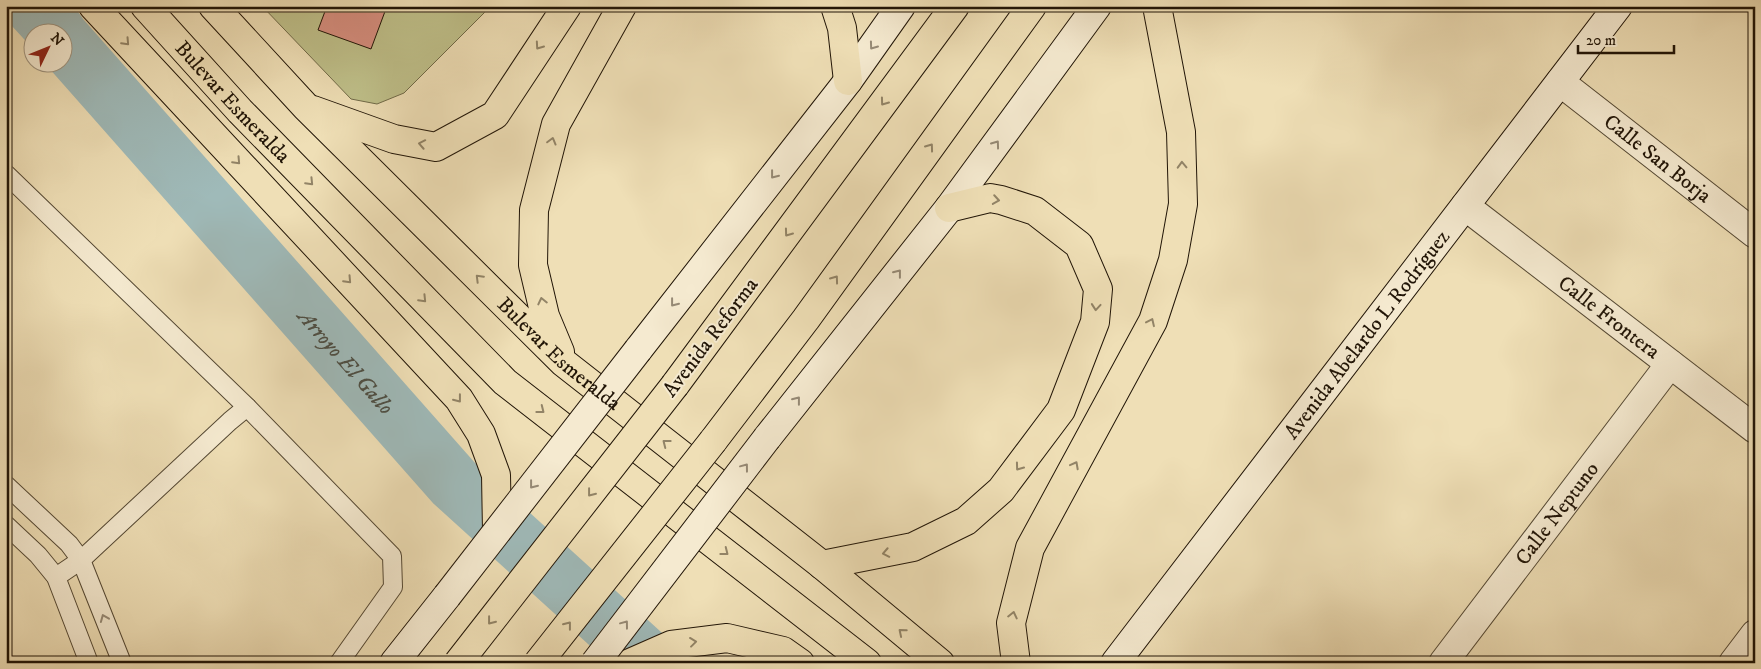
<svg xmlns="http://www.w3.org/2000/svg" width="1761" height="669" viewBox="0 0 1761 669" font-family="'IM FELL DW Pica',serif">
	<style>
		.green { fill: #bfc08a; stroke: #706a48 }
		.lines { fill: none; stroke-linecap: round; stroke-linejoin: round }
		.river { stroke: #9fbab9; stroke-width: 58 }
		.building { fill: #d78f80; stroke: #211507 }
		.lane-casing { stroke: #544833; stroke-width: 20 }
		.street-casing { stroke: #544833; stroke-width: 30 }
		.secondary-casing { stroke: #211507; stroke-width: 30 }
		.primary-casing { stroke: #211507; stroke-width: 30 }
		.highway-casing { stroke: #211507; stroke-width: 30 }
		.lane { stroke: #f5ead0; stroke-width: 18 }
		.street { stroke: #f5ead0; stroke-width: 28 }
		.secondary { stroke: #f5ead0; stroke-width: 28 }
		.primary { stroke: #efdfb6; stroke-width: 28 }
		.highway { stroke: #efdfb6; stroke-width: 28 }
		.secondary-bridge-casing { stroke: #211507; stroke-width: 30; stroke-linecap: butt }
		.primary-bridge-casing { stroke: #211507; stroke-width: 30; stroke-linecap: butt }
		.secondary-bridge { stroke: #f5ead0; stroke-width: 28 }
		.primary-bridge { stroke: #efdfb6; stroke-width: 28 }
		.oneway { stroke: #928467 }
		.oneway2 { stroke: #968a76 }
		.labels { text-anchor: middle; stroke-width: 4; stroke-linejoin: round; paint-order: stroke }
		.street-label { font-size: 21px; fill: #211507; stroke: #f5ead0 }
		.water-label { font-size: 22px; font-style: italic; fill: #4d4f45; stroke: #f5ead0 }
	</style>
	<rect width="100%" height="100%" fill="#efdfb6"/>
	<filter id="stains"><feTurbulence type="fractalNoise" baseFrequency=".004" numOctaves="4"/><feColorMatrix values="0 0 0 0 .2 0 0 0 0 .09 0 0 0 0 .02 0 0 0 .5 -.17"/></filter>
	<radialGradient id="worn" r=".72"><stop offset=".6" stop-color="#630" stop-opacity="0"/><stop offset="1" stop-color="#630" stop-opacity=".3"/></radialGradient>
	<path class="green" d="M262 6H491L404 93 377 104 351 99Z"/>
	<g class="lines">
		<g class="river">
			<path d="M33 6 57 32"/>
			<path id="s1" d="M62 39 454 483 652 663"/>
		</g>
	</g>
	<path class="building" d="M327 6H387L371 49 318 30Z"/>
	<g class="lines">
		<defs>
			<g id="lane">
				<path d="M6 174 247 407 230 421 81 560 56 577"/>
				<path d="M247 407 392 556 393 587 339 663"/>
				<path d="M6 485 69 544 81 560 122 663"/>
				<path d="M6 525 38 555 56 577 89 663"/>
			</g>
			<g id="street">
				<path id="s2" d="M1560 82 1755 234"/>
				<path id="s3" d="M1465 206 1755 429"/>
				<path id="s4" d="M1443 663 1670 364"/>
				<path d="M1733 663 1755 634"/>
			</g>
			<g id="secondary">
				<path d="M638 350 848 81 901 6"/>
				<path d="M767 438 949 208 1097 6"/>
				<path d="M394 663 447 596"/>
				<path id="s5" d="M1115 663 1618 6"/>
			</g>
			<g id="primary">
				<path d="M675 385 955 6"/>
				<path d="M713 441 806 319 1032 6"/>
			</g>
			<g id="highway">
				<path d="M93 6 459 399 481 434 496 475 497 531"/>
				<path id="s6" d="M145 6 240 111 505 382 867 663"/>
				<path id="s7" d="M213 6 306 107 564 363 822 565 940 663"/>
				<path d="M835 6 842 28 848 81"/>
				<path d="M313 110 394 139 436 147 495 115 567 6"/>
				<path d="M560 352 545 316 533 265 534 210 556 124 622 6"/>
				<path d="M822 565 913 547 966 521 1001 490 1061 410 1095 322 1098 289 1079 245 1035 211 1001 200 990 198 949 208"/>
				<path d="M630 663 671 645 727 638 783 651 800 663"/>
				<path d="M1016 663 1011 623 1030 548 1153 321 1173 260 1183 204 1181 132 1157 6"/>
			</g>
		</defs>
		<use href="#lane" class="lane-casing"/>
		<use href="#street" class="street-casing"/>
		<use href="#secondary" class="secondary-casing"/>
		<use href="#primary" class="primary-casing"/>
		<use href="#highway" class="highway-casing"/>
		<use href="#lane" class="lane"/>
		<use href="#street" class="street"/>
		<use href="#secondary" class="secondary"/>
		<use href="#primary" class="primary"/>
		<use href="#highway" class="highway"/>
		<defs>
			<g id="secondary-bridge">
				<path d="M447 596 638 350"/>
				<path d="M595 663 767 438"/>
			</g>
			<g id="primary-bridge">
				<path d="M458 663 675 385"/>
				<path d="M538 663 713 441"/>
			</g>
		</defs>
		<use href="#secondary-bridge" class="secondary-bridge-casing"/>
		<use href="#primary-bridge" class="primary-bridge-casing"/>
		<use href="#secondary-bridge" class="secondary-bridge"/>
		<use href="#primary-bridge" class="primary-bridge"/>
	</g>
	<defs><path id="oneway-chevron" d="M-2-3.5L2.5 0L-2 3.5" fill="none" stroke-width="1.6" stroke-linecap="round" stroke-linejoin="round" transform="scale(1.25)"/></defs>
	<g class="oneway">
		<use href="#oneway-chevron" transform="translate(126 42) rotate(47)"/>
		<use href="#oneway-chevron" transform="translate(539 46) rotate(125)"/>
		<use href="#oneway-chevron" transform="translate(884 102) rotate(126)"/>
		<use href="#oneway-chevron" transform="translate(552 141) rotate(-75)"/>
		<use href="#oneway-chevron" transform="translate(422 144) rotate(-169)"/>
		<use href="#oneway-chevron" transform="translate(930 147) rotate(-54)"/>
		<use href="#oneway-chevron" transform="translate(237 161) rotate(47)"/>
		<use href="#oneway-chevron" transform="translate(1182 165) rotate(-92)"/>
		<use href="#oneway-chevron" transform="translate(310 182) rotate(46)"/>
		<use href="#oneway-chevron" transform="translate(996 200) rotate(9)"/>
		<use href="#oneway-chevron" transform="translate(788 233) rotate(126)"/>
		<use href="#oneway-chevron" transform="translate(479 278) rotate(-135)"/>
		<use href="#oneway-chevron" transform="translate(835 279) rotate(-54)"/>
		<use href="#oneway-chevron" transform="translate(348 280) rotate(47)"/>
		<use href="#oneway-chevron" transform="translate(423 299) rotate(46)"/>
		<use href="#oneway-chevron" transform="translate(542 301) rotate(-103)"/>
		<use href="#oneway-chevron" transform="translate(1096 307) rotate(95)"/>
		<use href="#oneway-chevron" transform="translate(1151 322) rotate(-65)"/>
		<use href="#oneway-chevron" transform="translate(458 399) rotate(52)"/>
		<use href="#oneway-chevron" transform="translate(541 410) rotate(38)"/>
		<use href="#oneway-chevron" transform="translate(666 443) rotate(-142)"/>
		<use href="#oneway-chevron" transform="translate(1075 465) rotate(-62)"/>
		<use href="#oneway-chevron" transform="translate(1019 467) rotate(126)"/>
		<use href="#oneway-chevron" transform="translate(591 493) rotate(128)"/>
		<use href="#oneway-chevron" transform="translate(725 552) rotate(38)"/>
		<use href="#oneway-chevron" transform="translate(886 553) rotate(169)"/>
		<use href="#oneway-chevron" transform="translate(1013 615) rotate(-77)"/>
		<use href="#oneway-chevron" transform="translate(491 621) rotate(128)"/>
		<use href="#oneway-chevron" transform="translate(568 625) rotate(-52)"/>
		<use href="#oneway-chevron" transform="translate(902 632) rotate(-140)"/>
		<use href="#oneway-chevron" transform="translate(693 642) rotate(-7)"/>
	</g>
	<g class="oneway2">
		<use href="#oneway-chevron" transform="translate(873 46) rotate(126)"/>
		<use href="#oneway-chevron" transform="translate(996 144) rotate(-54)"/>
		<use href="#oneway-chevron" transform="translate(774 175) rotate(128)"/>
		<use href="#oneway-chevron" transform="translate(898 273) rotate(-52)"/>
		<use href="#oneway-chevron" transform="translate(674 303) rotate(128)"/>
		<use href="#oneway-chevron" transform="translate(797 400) rotate(-52)"/>
		<use href="#oneway-chevron" transform="translate(745 467) rotate(-53)"/>
		<use href="#oneway-chevron" transform="translate(533 485) rotate(128)"/>
		<use href="#oneway-chevron" transform="translate(104 618) rotate(-112)"/>
		<use href="#oneway-chevron" transform="translate(625 624) rotate(-53)"/>
	</g>
	<g class="labels">
		<g class="street-label">
			<text dy="7" stroke="none"><textPath href="#s6" startOffset="130">Bulevar Esmeralda</textPath></text>
			<text dy="7" stroke="none"><textPath href="#s2" startOffset="124">Calle San Borja</textPath></text>
			<text dy="7" stroke="none"><textPath href="#s3" startOffset="182">Calle Frontera</textPath></text>
			<text dy="7" stroke="none"><textPath href="#s5" startOffset="414">Avenida Abelardo L Rodríguez</textPath></text>
			<text transform="translate(710 337) rotate(-53)" y="7">Avenida Reforma</text>
			<text dy="7" stroke="none"><textPath href="#s7" startOffset="491">Bulevar Esmeralda</textPath></text>
			<text dy="7" stroke="none"><textPath href="#s4" startOffset="188">Calle Neptuno</textPath></text>
		</g>
		<g class="water-label">
			<text dy="8" stroke="none"><textPath href="#s1" startOffset="430">Arroyo El Gallo</textPath></text>
		</g>
	</g>
	<rect width="1761" height="669" fill="none" stroke="#efdfb6" stroke-width="25"/>
	<rect x="8" y="8" width="1746" height="654" fill="none" stroke="#211507" stroke-width="2.5"/>
	<rect x="12" y="12" width="1736" height="644" fill="none" stroke="#211507"/>
	<g transform="translate(48 48) rotate(47)"><circle r="24" fill="#f5ead0" stroke="#a09580"/>
	<path d="M0-4L9 19L0 12L-9 19Z" fill="#8f2418"/>
	<text y="-8" font-size="14" font-weight="bold" text-anchor="middle" fill="#211507">N</text>
	</g>
	<path d="M1578 45v8h96v-8" fill="none" stroke="#211507" stroke-width="2.5"/>
	<text x="1586" y="45" font-size="15" fill="#211507" stroke="#f5ead0" stroke-width="4" paint-order="stroke">20 m</text>
	<rect width="100%" height="100%" filter="url(#stains)"/>
	<rect width="100%" height="100%" fill="url(#worn)"/>
</svg>
